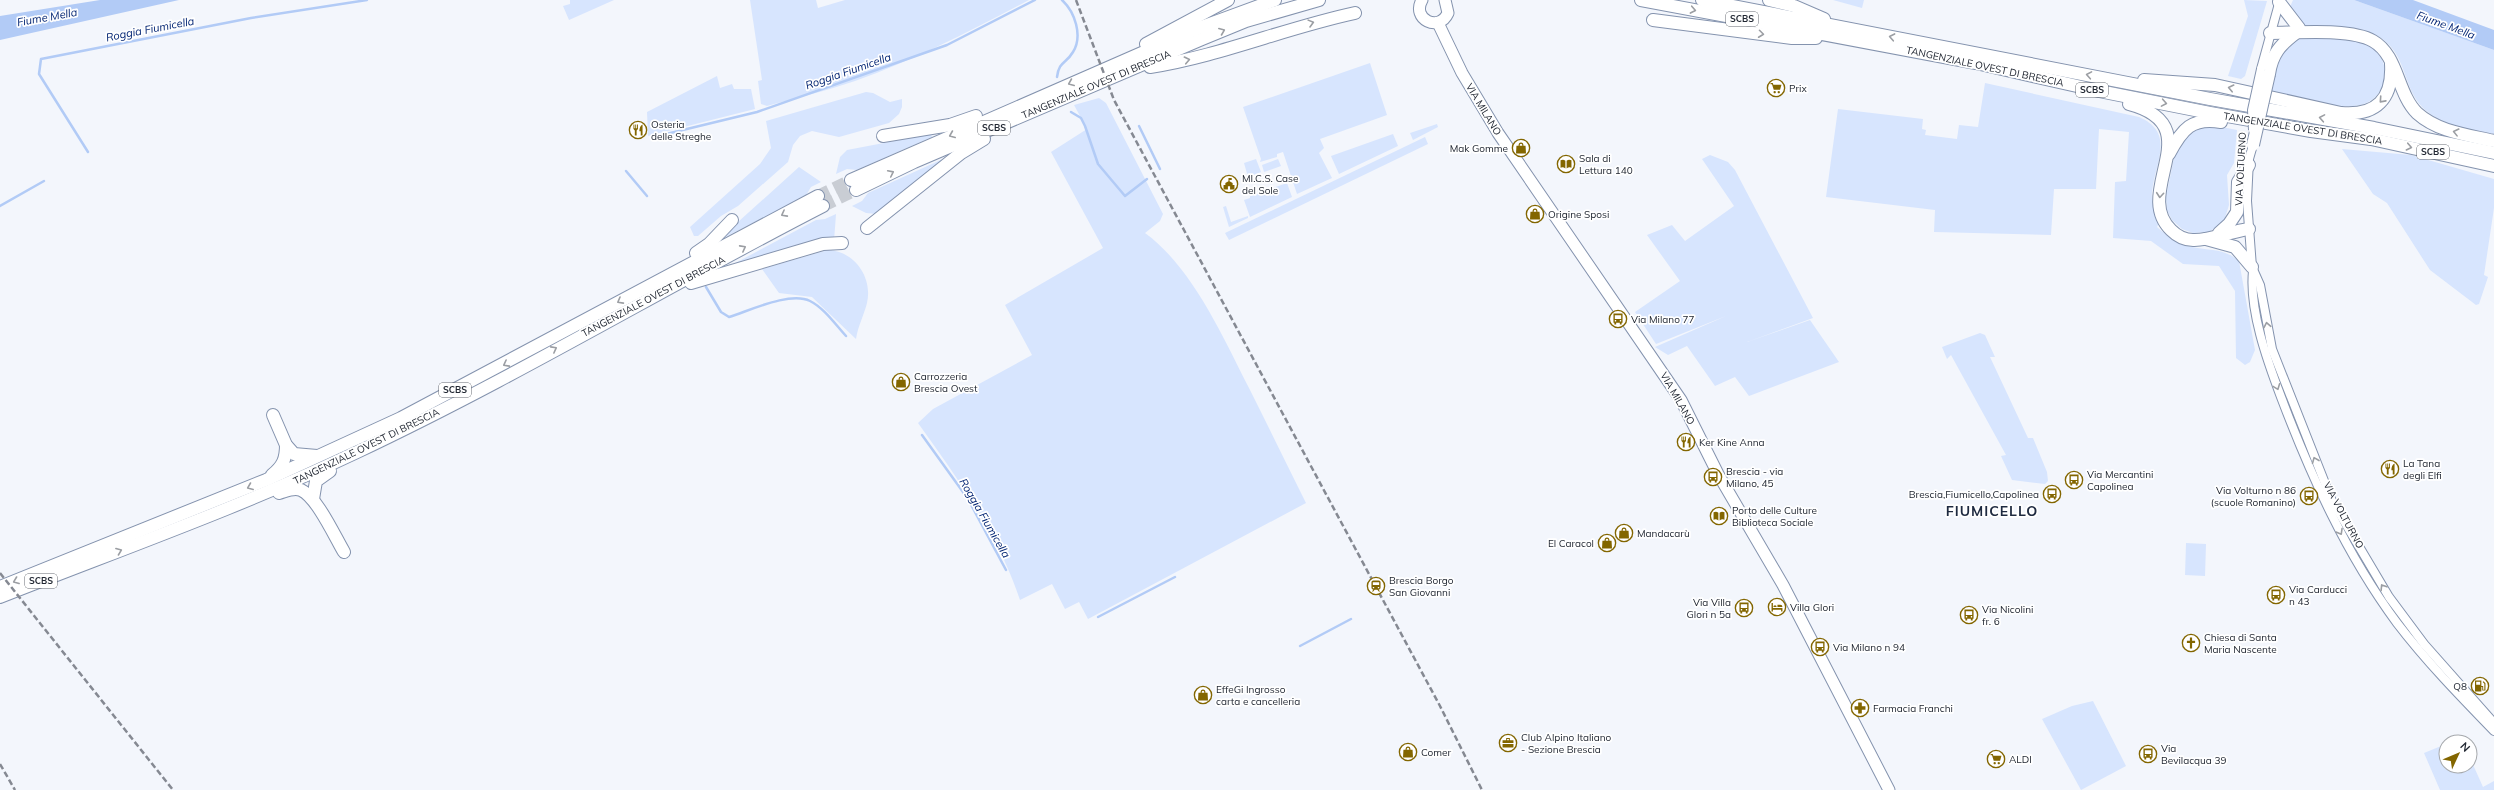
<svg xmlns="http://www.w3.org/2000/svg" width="2494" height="790" viewBox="0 0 2494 790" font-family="Mulish,sans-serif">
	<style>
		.green { fill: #d7e5fe }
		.water { fill: #b2cbf6 }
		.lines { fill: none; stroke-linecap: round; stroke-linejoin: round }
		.stream { stroke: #b2cbf6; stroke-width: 2.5 }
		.highway-tunnel { stroke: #c9cdd4; stroke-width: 12; stroke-dasharray: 12 6; stroke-linecap: butt }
		.minor-casing { stroke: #8493ae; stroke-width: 10 }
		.major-casing { stroke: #8493ae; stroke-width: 13 }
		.highway-casing { stroke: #8493ae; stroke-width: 14 }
		.minor { stroke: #fff; stroke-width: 8 }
		.major { stroke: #fff; stroke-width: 11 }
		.highway { stroke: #fff; stroke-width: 12 }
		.rail { stroke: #858992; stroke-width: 2.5; stroke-dasharray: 6 3; stroke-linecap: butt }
		.minor-bridge-casing { stroke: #8493ae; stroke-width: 10; stroke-linecap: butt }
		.highway-bridge-casing { stroke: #8493ae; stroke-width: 14; stroke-linecap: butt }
		.minor-bridge { stroke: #fff; stroke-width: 8 }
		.highway-bridge { stroke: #fff; stroke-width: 12 }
		.oneway { stroke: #9b9ea3 }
		.labels { text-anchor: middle; stroke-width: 3.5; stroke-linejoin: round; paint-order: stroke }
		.shield { fill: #fff; stroke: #646870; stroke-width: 1 }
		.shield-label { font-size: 9px; font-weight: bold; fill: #212732 }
		.street-label { font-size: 10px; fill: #212732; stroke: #fff }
		.poi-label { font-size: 10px; fill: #212732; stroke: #fff; text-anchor: start }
		.water-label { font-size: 11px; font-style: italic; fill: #002372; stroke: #fff }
		.district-label { font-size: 14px; font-weight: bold; letter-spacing: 1px; fill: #1e2a40; stroke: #fff }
	</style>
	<rect width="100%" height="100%" fill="#f3f6fc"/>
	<g class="green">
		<path d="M570 0H614L569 20 563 6 570 4Z"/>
		<path d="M750 0H816L818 8 845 0H1029C972 30 915 60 855 81 826 91 796 98 767 106L761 104 758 81 762 80Z"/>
		<path d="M1833 0H1864L1862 8Z"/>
		<path d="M2244 0 2267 1 2245 76 2241 79 2228 76 2248 16Z"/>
		<path d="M2293 0H2354L2494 50V134C2472 130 2446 127 2428 112 2399 90 2411 49 2371 33 2350 24 2325 29 2302 25L2290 7Z"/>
		<path d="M2301 37C2317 36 2356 38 2370 46 2394 61 2388 99 2360 105 2340 110 2292 96 2270 92 2276 68 2277 50 2301 37Z"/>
		<path d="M1370 63 1387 115 1320 139 1324 148 1319 153 1332 178 1297 194 1283 152 1277 154V157L1260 162 1261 159 1243 107Z"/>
		<path d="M717 76 720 88 732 84 734 89H751L755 109 648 136 647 112Z"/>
		<path d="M1985 83 2139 117C2176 133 2155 162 2152 192 2151 204 2155 212 2159 223L2157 227C2167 236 2178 244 2192 247 2210 251 2224 248 2239 261L2255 350 2250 362 2245 365 2236 358 2235 291 2219 266 2183 264 2151 241 2113 238 2115 182 2126 181 2129 132 2099 129 2096 189H2054L2051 235 1934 232 1935 210 1826 197 1838 109 1923 119 1922 129 1926 130 1925 135 1957 139 1959 125 1978 127Z"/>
		<path d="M866 92 873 93 890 102 902 99V107L899 114 889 123 839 137 812 131 800 136 793 145 788 162 738 206 721 216 698 236H694L690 227 760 164 771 148 766 121Z"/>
		<path d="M1099 98 1106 103 1163 214 1160 221 1145 233C1192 267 1223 337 1249 388 1268 426 1287 465 1306 503L1088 619 1079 602 1065 609 1052 584 1020 600C998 534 958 479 918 423L933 409 1032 355 1005 305 1103 248 1051 152 1087 129 1074 105Z"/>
		<path d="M1437 124 1438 127 1413 140 1410 133Z"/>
		<path d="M2206 124 2237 130 2234 163 2227 175 2229 205 2224 221 2209 232 2193 233 2182 229 2172 220 2167 210 2166 197 2176 148 2183 136Z"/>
		<path d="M931 134 932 137 857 170 847 169 836 174 840 157 847 150Z"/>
		<path d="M1393 134 1398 146 1339 174 1331 156Z"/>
		<path d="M1425 137 1428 144 1229 240 1225 233Z"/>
		<path d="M2342 149 2411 155 2494 179V208L2484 275 2488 277 2479 304 2476 305 2430 270 2387 203 2373 194Z"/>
		<path d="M1710 155 1728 162 1735 170 1813 318 1747 342 1810 320 1839 362 1749 396 1735 377 1715 386 1687 346 1668 355 1655 347 1726 316 1656 344 1635 312 1680 281 1647 235 1672 225 1685 241 1734 206 1702 159Z"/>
		<path d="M945 158 877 214 866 213 852 206 862 201 868 193Z"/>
		<path d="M1256 159 1261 172 1248 177 1244 163Z"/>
		<path d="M1278 159 1281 166 1264 172 1262 165Z"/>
		<path d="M799 167 821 182 811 187 805 197 717 241Z"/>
		<path d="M1287 183 1292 197 1250 217 1244 200 1250 198V196Z"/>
		<path d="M1226 206 1231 222 1248 216V218L1229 227 1223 207Z"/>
		<path d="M836 214 834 241 728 267 816 220 825 219Z"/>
		<path d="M828 250C854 251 873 277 867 303 864 315 858 326 856 339L812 297 779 293 762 269Z"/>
		<path d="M1980 333 1985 335 1995 357H1990L2028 438H2033L2047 472 2048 481 2045 484 2012 480 2001 456 2006 455 1951 355 1947 359 1942 347Z"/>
		<path d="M2186 543 2206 544 2205 576 2185 575Z"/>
		<path d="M2093 701 2126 766 2081 790 2042 719 2072 706Z"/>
		<path d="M2446 744V766H2470V758L2483 787 2494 781V790H2440L2424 753Z"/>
	</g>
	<g class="water">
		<path d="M100 0H179L0 40V16Z"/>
		<path d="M2354 0H2413L2494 30V50Z"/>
	</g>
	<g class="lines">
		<g class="stream">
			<path d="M1057 77C1059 61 1066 64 1073 52 1083 36 1075 12 1062 0"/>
			<path d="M1071 112 1081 118 1085 126 1098 164 1125 196 1147 179"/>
			<path d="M1139 126 1160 169"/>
			<path d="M658 136 757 112 947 45 1035 0"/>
			<path d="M88 152 39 74 41 59 251 18 367 0"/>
			<path d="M626 171 647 196"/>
			<path d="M0 206 44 181"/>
			<path d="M706 287 721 312 729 317C749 311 790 291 810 301 824 308 835 324 846 336"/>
			<path d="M922 435 968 499 1006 570"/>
			<path d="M1098 617 1175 577"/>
			<path d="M1300 646 1351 619"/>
		</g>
		<g class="highway-tunnel">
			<path d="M818 196 851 180"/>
			<path d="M823 206 856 190"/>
		</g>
		<defs>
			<g id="minor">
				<path d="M2261 69 2280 0"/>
				<path d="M2253 145 2249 159 2247 201 2252 267 2260 285 2272 349 2332 501 2389 597 2424 644 2494 723"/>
				<path d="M2253 271C2249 310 2267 360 2281 397 2311 476 2346 554 2397 623 2426 661 2461 697 2494 731"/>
			</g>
			<g id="major">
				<path d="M1422 0C1411 19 1439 33 1448 13L1445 0"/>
				<path d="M1438 23 1462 73 1498 133 1681 400 1718 474 1783 585 1889 790"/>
			</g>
			<g id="highway">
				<path d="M1641 0 1976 63 2099 91 2210 113 2311 131 2371 139 2494 166"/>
				<path d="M1702 0 2210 99 2374 128 2494 153"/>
				<path d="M1769 0 1794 6 1824 19"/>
				<path d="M2279 2 2299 28"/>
				<path d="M1653 20 1792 38H1816"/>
				<path d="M2270 33C2297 33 2350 28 2373 41 2398 55 2397 93 2417 113 2438 132 2468 135 2494 141"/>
				<path d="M1146 44 1228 0"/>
				<path d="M1150 67C1220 56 1285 28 1355 13"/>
				<path d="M2269 74C2272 54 2280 45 2296 33"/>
				<path d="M2144 80 2215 85 2341 113C2376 116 2393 99 2391 64"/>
				<path d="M2129 104C2212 126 2131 191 2171 230 2177 236 2185 240 2193 240 2208 241 2232 231 2249 229"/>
				<path d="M883 136 950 125 976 116"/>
				<path d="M2169 154C2182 129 2192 117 2221 122"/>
				<path d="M851 180 1199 28 1275 0"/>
				<path d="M856 190 914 162 1202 39 1246 21 1319 0"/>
				<path d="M867 228 961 153 984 139"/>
				<path d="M2219 233 2229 224 2237 212 2238 182 2249 165"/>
				<path d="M2206 239 2235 247 2252 267"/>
				<path d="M696 253 709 244 732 220"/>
				<path d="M691 283 823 244 842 243"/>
				<path d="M273 415 286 445 294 454 317 456"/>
				<path d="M272 475C283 466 286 459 286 445"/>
				<path d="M279 493C286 491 294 487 301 490 317 497 335 537 344 552"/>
				<path d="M313 499 316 481 330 471"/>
				<path d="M0 587 266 480 401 418 818 196"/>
				<path d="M0 597C119 550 241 507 357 452 516 377 667 286 823 206"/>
			</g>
		</defs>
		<use href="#minor" class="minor-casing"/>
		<use href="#major" class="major-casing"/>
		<use href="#highway" class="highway-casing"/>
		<use href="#minor" class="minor"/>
		<use href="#major" class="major"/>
		<use href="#highway" class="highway"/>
		<g class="rail">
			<path d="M1076 0 1114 100 1440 706 1482 790"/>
			<path d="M0 573 173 790"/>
			<path d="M0 764 15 790"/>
		</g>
		<defs>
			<path id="minor-bridge" d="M2253 130 2252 110 2261 69"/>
			<path id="highway-bridge" d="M2253 145 2269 74"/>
		</defs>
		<use href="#minor-bridge" class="minor-bridge-casing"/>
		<use href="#highway-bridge" class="highway-bridge-casing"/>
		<use href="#minor-bridge" class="minor-bridge"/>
		<use href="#highway-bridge" class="highway-bridge"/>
	</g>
	<defs><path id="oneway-chevron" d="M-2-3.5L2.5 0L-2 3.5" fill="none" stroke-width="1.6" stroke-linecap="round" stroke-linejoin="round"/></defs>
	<g class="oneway">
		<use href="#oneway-chevron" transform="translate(1693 10) rotate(11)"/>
		<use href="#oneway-chevron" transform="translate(1311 23) rotate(-15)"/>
		<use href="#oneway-chevron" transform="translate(1222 31) rotate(-22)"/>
		<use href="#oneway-chevron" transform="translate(1761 34) rotate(7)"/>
		<use href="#oneway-chevron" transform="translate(1892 37) rotate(-169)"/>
		<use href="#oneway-chevron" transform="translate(1187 60) rotate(-12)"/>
		<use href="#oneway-chevron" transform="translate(2089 75) rotate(-170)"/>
		<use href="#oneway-chevron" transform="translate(1071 83) rotate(157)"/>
		<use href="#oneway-chevron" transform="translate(2231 88) rotate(-167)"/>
		<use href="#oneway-chevron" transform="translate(2382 100) rotate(132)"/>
		<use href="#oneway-chevron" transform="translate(2164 103) rotate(10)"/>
		<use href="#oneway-chevron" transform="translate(2322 118) rotate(-170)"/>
		<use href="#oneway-chevron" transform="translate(2456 132) rotate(-166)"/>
		<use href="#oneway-chevron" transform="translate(952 135) rotate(157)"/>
		<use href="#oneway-chevron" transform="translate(2409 147) rotate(12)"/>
		<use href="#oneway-chevron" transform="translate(891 173) rotate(-26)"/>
		<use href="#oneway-chevron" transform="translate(2160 195) rotate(95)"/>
		<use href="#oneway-chevron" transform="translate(784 214) rotate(152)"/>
		<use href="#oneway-chevron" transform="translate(743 248) rotate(-28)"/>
		<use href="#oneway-chevron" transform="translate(620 301) rotate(151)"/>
		<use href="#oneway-chevron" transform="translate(2267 325) rotate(-101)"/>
		<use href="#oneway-chevron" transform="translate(554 349) rotate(-28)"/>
		<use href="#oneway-chevron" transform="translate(506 364) rotate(152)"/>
		<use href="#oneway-chevron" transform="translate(2277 387) rotate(69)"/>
		<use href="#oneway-chevron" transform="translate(2315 460) rotate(-112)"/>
		<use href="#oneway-chevron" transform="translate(250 487) rotate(158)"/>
		<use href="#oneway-chevron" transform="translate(2340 532) rotate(60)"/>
		<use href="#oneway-chevron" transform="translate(119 551) rotate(-21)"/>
		<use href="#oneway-chevron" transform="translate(16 581) rotate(159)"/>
		<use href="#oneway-chevron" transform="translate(2383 587) rotate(-122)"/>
	</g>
	<defs>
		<symbol id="supermarket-ring" viewBox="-11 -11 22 22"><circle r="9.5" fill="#fff" stroke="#836600" stroke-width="1.5"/><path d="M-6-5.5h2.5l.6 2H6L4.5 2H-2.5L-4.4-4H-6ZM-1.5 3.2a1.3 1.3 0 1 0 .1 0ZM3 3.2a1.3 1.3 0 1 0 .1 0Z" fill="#836600"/></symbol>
		<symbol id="restaurant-ring" viewBox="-11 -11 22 22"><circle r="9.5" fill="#fff" stroke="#836600" stroke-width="1.5"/><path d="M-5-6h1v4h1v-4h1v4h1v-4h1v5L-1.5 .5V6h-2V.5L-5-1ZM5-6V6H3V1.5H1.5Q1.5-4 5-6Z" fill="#836600"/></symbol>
		<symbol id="shop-ring" viewBox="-11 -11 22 22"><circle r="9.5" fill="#fff" stroke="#836600" stroke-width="1.5"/><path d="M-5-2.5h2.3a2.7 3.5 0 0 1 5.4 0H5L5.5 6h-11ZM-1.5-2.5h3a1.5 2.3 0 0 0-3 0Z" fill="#836600"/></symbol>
		<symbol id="library-ring" viewBox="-11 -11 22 22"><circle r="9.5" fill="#fff" stroke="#836600" stroke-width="1.5"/><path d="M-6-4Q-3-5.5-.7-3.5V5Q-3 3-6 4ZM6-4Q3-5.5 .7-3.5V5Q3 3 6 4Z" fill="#836600"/></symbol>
		<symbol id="civic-ring" viewBox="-11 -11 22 22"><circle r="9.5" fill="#fff" stroke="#836600" stroke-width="1.5"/><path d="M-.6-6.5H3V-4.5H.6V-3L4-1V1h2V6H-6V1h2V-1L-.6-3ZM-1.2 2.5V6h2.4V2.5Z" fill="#836600"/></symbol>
		<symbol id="bus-ring" viewBox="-11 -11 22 22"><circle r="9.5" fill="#fff" stroke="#836600" stroke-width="1.5"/><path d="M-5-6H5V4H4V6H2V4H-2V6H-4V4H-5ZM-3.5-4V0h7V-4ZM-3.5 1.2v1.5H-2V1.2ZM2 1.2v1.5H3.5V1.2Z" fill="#836600"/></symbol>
		<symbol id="station-ring" viewBox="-11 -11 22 22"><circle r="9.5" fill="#fff" stroke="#836600" stroke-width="1.5"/><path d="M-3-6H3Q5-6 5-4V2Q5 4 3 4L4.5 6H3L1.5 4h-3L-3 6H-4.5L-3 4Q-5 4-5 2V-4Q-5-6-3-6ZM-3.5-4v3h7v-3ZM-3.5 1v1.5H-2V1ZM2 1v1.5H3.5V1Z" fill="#836600"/></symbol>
		<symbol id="hotel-ring" viewBox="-11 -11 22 22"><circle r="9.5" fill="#fff" stroke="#836600" stroke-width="1.5"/><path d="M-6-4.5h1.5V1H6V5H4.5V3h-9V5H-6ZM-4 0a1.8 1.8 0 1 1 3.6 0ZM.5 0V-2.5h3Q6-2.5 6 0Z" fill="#836600"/></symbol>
		<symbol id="church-ring" viewBox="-11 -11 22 22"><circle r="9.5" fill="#fff" stroke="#836600" stroke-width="1.5"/><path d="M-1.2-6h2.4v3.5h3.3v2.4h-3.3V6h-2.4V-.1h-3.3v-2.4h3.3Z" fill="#836600"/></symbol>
		<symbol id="fuel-ring" viewBox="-11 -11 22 22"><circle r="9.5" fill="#fff" stroke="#836600" stroke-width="1.5"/><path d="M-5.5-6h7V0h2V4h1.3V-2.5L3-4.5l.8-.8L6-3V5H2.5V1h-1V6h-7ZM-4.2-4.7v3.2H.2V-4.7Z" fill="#836600"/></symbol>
		<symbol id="pharmacy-ring" viewBox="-11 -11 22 22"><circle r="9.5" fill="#fff" stroke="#836600" stroke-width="1.5"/><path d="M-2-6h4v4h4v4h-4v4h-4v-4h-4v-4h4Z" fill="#836600"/></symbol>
		<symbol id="office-ring" viewBox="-11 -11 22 22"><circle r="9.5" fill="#fff" stroke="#836600" stroke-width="1.5"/><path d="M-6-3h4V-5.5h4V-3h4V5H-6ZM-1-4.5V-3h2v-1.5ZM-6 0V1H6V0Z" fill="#836600"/></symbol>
	</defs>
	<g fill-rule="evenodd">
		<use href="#supermarket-ring" x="1766" y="78" width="20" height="20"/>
		<use href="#restaurant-ring" x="628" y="120" width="20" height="20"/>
		<use href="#shop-ring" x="1511" y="138" width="20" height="20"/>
		<use href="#library-ring" x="1556" y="154" width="20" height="20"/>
		<use href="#civic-ring" x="1219" y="174" width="20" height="20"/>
		<use href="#shop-ring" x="1525" y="204" width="20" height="20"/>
		<use href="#bus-ring" x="1608" y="309" width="20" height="20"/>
		<use href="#shop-ring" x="891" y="372" width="20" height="20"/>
		<use href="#restaurant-ring" x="1676" y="432" width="20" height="20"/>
		<use href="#restaurant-ring" x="2380" y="459" width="20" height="20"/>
		<use href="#bus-ring" x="1703" y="467" width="20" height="20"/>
		<use href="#bus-ring" x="2064" y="470" width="20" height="20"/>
		<use href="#bus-ring" x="2042" y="484" width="20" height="20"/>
		<use href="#bus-ring" x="2299" y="486" width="20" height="20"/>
		<use href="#library-ring" x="1709" y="506" width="20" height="20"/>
		<use href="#shop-ring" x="1614" y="523" width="20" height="20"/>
		<use href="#shop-ring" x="1597" y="533" width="20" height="20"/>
		<use href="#station-ring" x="1366" y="576" width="20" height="20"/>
		<use href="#bus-ring" x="2266" y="585" width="20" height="20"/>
		<use href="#hotel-ring" x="1767" y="597" width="20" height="20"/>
		<use href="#bus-ring" x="1734" y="598" width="20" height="20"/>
		<use href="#bus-ring" x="1959" y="605" width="20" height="20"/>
		<use href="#church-ring" x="2181" y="633" width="20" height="20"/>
		<use href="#bus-ring" x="1810" y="637" width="20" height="20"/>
		<use href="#fuel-ring" x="2470" y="676" width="20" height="20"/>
		<use href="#shop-ring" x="1193" y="685" width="20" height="20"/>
		<use href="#pharmacy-ring" x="1850" y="698" width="20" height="20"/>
		<use href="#office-ring" x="1498" y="733" width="20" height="20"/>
		<use href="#shop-ring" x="1398" y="742" width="20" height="20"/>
		<use href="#bus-ring" x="2138" y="744" width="20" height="20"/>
		<use href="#supermarket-ring" x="1986" y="749" width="20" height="20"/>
	</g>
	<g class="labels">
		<g class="shield">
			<rect x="1726" y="12" width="32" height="14" rx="3"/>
			<rect x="2076" y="83" width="32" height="14" rx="3"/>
			<rect x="978" y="121" width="32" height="14" rx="3"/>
			<rect x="2417" y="145" width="32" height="14" rx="3"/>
			<rect x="439" y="383" width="32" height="14" rx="3"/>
			<rect x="25" y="574" width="32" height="14" rx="3"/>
		</g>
		<g class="shield-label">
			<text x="1742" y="22">SCBS</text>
			<text x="2092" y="93">SCBS</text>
			<text x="994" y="131">SCBS</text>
			<text x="2433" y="155">SCBS</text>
			<text x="455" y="393">SCBS</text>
			<text x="41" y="584">SCBS</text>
		</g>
		<g class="street-label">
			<text transform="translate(1985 66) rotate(12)" y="4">TANGENZIALE OVEST DI BRESCIA</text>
			<text transform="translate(1096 84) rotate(-23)" y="4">TANGENZIALE OVEST DI BRESCIA</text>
			<text transform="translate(1484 109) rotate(59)" y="4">VIA MILANO</text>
			<text transform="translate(2303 128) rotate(9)" y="4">TANGENZIALE OVEST DI BRESCIA</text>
			<text transform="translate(2240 169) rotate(-87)" y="4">VIA VOLTURNO</text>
			<text transform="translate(653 296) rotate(-28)" y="4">TANGENZIALE OVEST DI BRESCIA</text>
			<text transform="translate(1678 398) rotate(60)" y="4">VIA MILANO</text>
			<text transform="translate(366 446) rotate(-26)" y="4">TANGENZIALE OVEST DI BRESCIA</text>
			<text transform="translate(2344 515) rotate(62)" y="4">VIA VOLTURNO</text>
		</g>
		<g class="poi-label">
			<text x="1789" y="92">Prix</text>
			<text x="651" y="128">Osteria<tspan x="651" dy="12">delle Streghe</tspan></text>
			<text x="1508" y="152" text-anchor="end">Mak Gomme</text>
			<text x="1579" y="162">Sala di<tspan x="1579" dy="12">Lettura 140</tspan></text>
			<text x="1242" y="182">MI.C.S. Case<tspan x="1242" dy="12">del Sole</tspan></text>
			<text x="1548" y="218">Origine Sposi</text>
			<text x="1631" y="323">Via Milano 77</text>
			<text x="914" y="380">Carrozzeria<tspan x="914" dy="12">Brescia Ovest</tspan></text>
			<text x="1699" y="446">Ker Kine Anna</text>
			<text x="2403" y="467">La Tana<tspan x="2403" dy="12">degli Elfi</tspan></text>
			<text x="1726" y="475">Brescia - via<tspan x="1726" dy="12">Milano, 45</tspan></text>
			<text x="2087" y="478">Via Mercantini<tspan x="2087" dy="12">Capolinea</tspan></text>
			<text x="2296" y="494" text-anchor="end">Via Volturno n 86<tspan x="2296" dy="12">(scuole Romanino)</tspan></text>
			<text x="2039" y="498" text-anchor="end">Brescia,Fiumicello,Capolinea</text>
			<text x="1732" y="514">Porto delle Culture<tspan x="1732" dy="12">Biblioteca Sociale</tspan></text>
			<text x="1637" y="537">Mandacarù</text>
			<text x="1594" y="547" text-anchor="end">El Caracol</text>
			<text x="1389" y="584">Brescia Borgo<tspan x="1389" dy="12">San Giovanni</tspan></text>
			<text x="2289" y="593">Via Carducci<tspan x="2289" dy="12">n 43</tspan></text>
			<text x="1731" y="606" text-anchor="end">Via Villa<tspan x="1731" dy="12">Glori n 5a</tspan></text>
			<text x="1790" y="611">Villa Glori</text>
			<text x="1982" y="613">Via Nicolini<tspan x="1982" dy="12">fr. 6</tspan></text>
			<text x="2204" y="641">Chiesa di Santa<tspan x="2204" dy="12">Maria Nascente</tspan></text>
			<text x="1833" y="651">Via Milano n 94</text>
			<text x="2467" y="690" text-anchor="end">Q8</text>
			<text x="1216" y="693">EffeGi Ingrosso<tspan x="1216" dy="12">carta e cancelleria</tspan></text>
			<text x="1873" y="712">Farmacia Franchi</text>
			<text x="1521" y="741">Club Alpino Italiano<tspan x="1521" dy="12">- Sezione Brescia</tspan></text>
			<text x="2161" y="752">Via<tspan x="2161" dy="12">Bevilacqua 39</tspan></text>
			<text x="1421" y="756">Comer</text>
			<text x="2009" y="763">ALDI</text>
		</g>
		<g class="water-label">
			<text transform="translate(47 17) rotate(-10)" y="4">Fiume Mella</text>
			<text transform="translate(2446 25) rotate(20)" y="4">Fiume Mella</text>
			<text transform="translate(150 29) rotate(-11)" y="4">Roggia Fiumicella</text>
			<text transform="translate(848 71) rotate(-19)" y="4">Roggia Fiumicella</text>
			<text transform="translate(985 518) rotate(60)" y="4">Roggia Fiumicella</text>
		</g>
		<g class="district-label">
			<text x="1992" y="516">FIUMICELLO</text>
		</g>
	</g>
	<g transform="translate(2458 754) rotate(46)"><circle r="19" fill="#ffffff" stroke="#a6a9ad"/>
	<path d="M0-3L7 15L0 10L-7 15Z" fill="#836600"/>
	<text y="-6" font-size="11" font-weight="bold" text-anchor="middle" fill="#212732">N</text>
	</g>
</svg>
